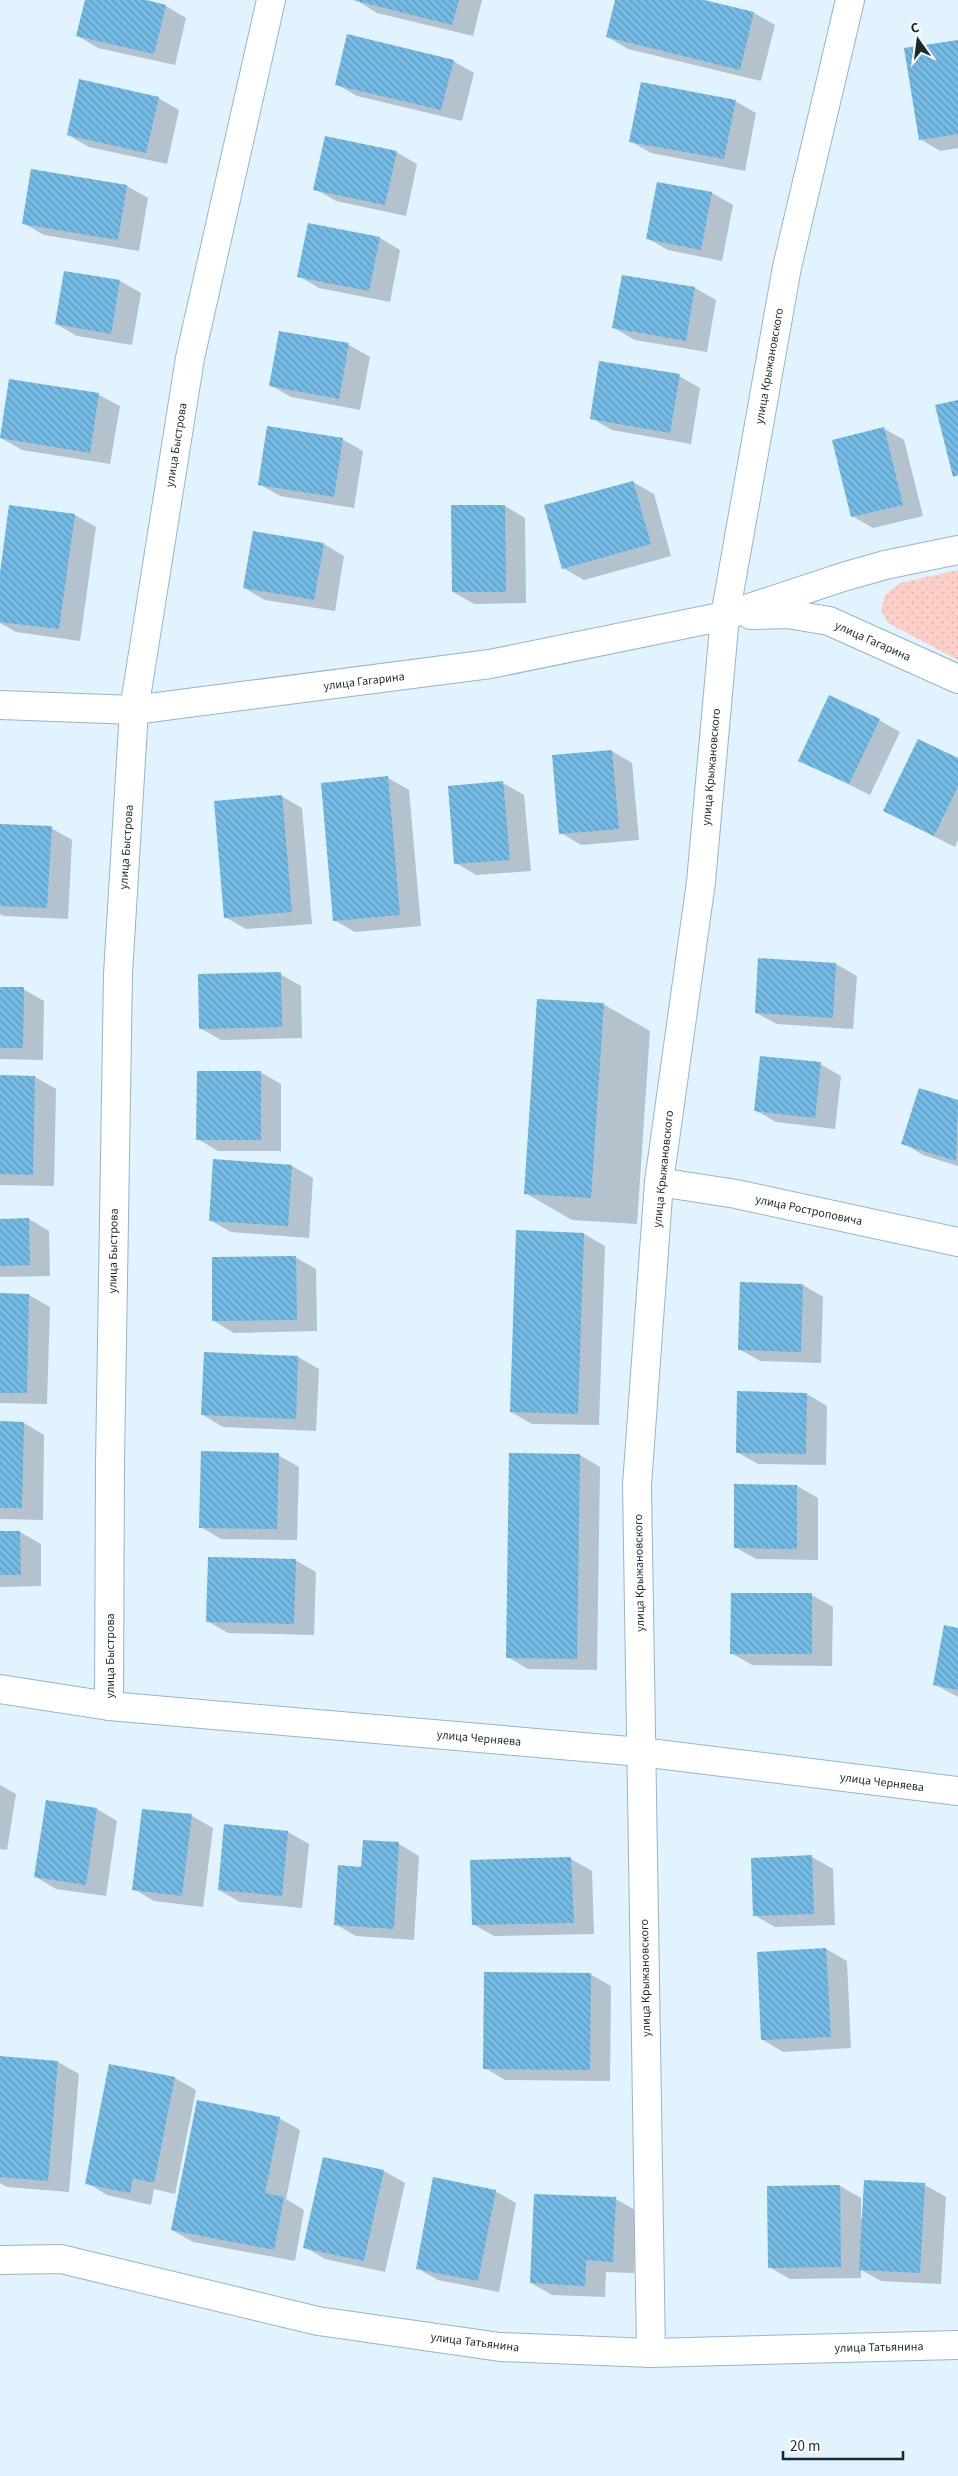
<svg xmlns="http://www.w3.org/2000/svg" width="958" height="2476" viewBox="0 0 958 2476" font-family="'Source Sans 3',sans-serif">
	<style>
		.grass { fill: url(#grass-dots) }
		.shadow { fill: #0003 }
		.building { fill: url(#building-back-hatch) }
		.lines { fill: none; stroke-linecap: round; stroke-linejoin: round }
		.minor-casing { stroke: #97b5c8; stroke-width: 30 }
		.minor { stroke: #fff; stroke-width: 28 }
		.labels { text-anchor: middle; stroke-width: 4.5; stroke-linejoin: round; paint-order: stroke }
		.street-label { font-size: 12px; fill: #1d2930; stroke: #fff }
	</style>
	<defs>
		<pattern id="grass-dots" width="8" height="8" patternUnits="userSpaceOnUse" patternTransform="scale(1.25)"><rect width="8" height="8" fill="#fbcfc8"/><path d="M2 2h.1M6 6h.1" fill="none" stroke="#d7b2ac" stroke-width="1.8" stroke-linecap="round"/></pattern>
		<pattern id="building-back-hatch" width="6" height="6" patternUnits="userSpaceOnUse" patternTransform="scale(1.25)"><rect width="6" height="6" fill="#74bbe5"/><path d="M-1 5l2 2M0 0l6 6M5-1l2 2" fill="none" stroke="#5f98ba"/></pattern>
	</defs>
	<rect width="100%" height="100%" fill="#e0f3ff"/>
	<path class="grass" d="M958 570V660L888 623 881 610 885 595 900 583Z"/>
	<g class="shadow">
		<path d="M86 0H141L166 6 186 18 175 65 98 48 78 36Z"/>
		<path d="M356 0H482L473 36 377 13Z"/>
		<path d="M616 0H699L754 13 775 25 761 81 628 49 608 37Z"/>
		<path d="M958 41V148L940 151 920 139Z"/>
		<path d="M453 61 474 73 462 121 357 96 336 84Z"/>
		<path d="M158 98 179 110 167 164 89 147 68 135Z"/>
		<path d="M735 101 756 113 745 171 651 153 630 141Z"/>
		<path d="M396 152 417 164 406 216 336 201 315 189Z"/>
		<path d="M32 171 127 186 148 198 139 251 44 235 23 223Z"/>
		<path d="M658 183 712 193 733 205 722 261 668 250 647 238Z"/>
		<path d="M380 238 400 250 390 302 319 288 299 276Z"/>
		<path d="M65 272 120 281 141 293 132 345 77 336 56 324Z"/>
		<path d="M623 276 695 288 716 300 707 352 635 340 614 328Z"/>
		<path d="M280 332 349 345 370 357 360 410 291 397 270 385Z"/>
		<path d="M679 376 700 388 691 444 612 430 591 418Z"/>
		<path d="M10 380 99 395 120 406 110 464 22 450 1 438Z"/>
		<path d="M883 428 904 440 923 516 873 528 852 516Z"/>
		<path d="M342 439 363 451 354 508 280 496 259 484Z"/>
		<path d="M633 482 654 494 671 556 584 580 563 568Z"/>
		<path d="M10 506 75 515 96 527 80 641 16 632 0 623V582Z"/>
		<path d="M505 506 525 518 526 603 474 604 453 592Z"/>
		<path d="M324 544 344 556 335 611 265 600 244 588Z"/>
		<path d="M879 720 900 732 870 795 800 760Z"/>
		<path d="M612 751 632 763 639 840 581 845 561 833Z"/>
		<path d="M958 759V840L955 847 884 811Z"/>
		<path d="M388 778 409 790 421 926 355 932 334 920Z"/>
		<path d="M503 783 524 795 531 871 476 875 456 863Z"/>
		<path d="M281 796 302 808 312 924 246 929 225 917Z"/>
		<path d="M0 825 51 828 72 840 68 919 4 916 0 914Z"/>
		<path d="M836 964 857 976 853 1029 777 1024 756 1013Z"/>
		<path d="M280 974 301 986 302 1038 221 1040 200 1028Z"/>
		<path d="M0 988 23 989 44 1001 43 1060 0 1059Z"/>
		<path d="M603 1004 650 1031 637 1224 572 1220 525 1193Z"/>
		<path d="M820 1064 841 1076 835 1129 776 1122 755 1110Z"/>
		<path d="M260 1072 281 1084V1151H218L198 1139Z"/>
		<path d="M0 1076 35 1077 56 1089 54 1186 0 1185Z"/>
		<path d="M920 1090 958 1102V1166L923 1155 903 1143Z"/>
		<path d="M214 1161 292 1166 313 1178 309 1238 231 1232 210 1220Z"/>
		<path d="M29 1219 49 1231 50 1276 0 1277V1220Z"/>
		<path d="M584 1234 605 1246 599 1425 532 1424 511 1412Z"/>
		<path d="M295 1257 316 1269 317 1331 234 1333 214 1321Z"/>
		<path d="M803 1285 823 1297 821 1363 760 1361 739 1349Z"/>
		<path d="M0 1294 29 1295 50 1307 47 1404 0 1403Z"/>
		<path d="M298 1357 319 1369 316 1431 223 1427 203 1415Z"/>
		<path d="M807 1394 827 1406 826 1465 758 1464 737 1452Z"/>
		<path d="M0 1422 24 1423 44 1435 43 1520 0 1519Z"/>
		<path d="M278 1455 299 1467 297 1540 221 1539 201 1527Z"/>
		<path d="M580 1455 600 1467 597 1670 528 1669 508 1657Z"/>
		<path d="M797 1486 818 1498V1560L756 1559 735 1547Z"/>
		<path d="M20 1532 41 1544V1586L0 1587V1533Z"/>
		<path d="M295 1560 316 1572 314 1635 228 1633 207 1621Z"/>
		<path d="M732 1594 812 1595 833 1607 832 1666 752 1665 731 1653Z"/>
		<path d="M958 1629V1697L934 1684Z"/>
		<path d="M0 1785 16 1794 7 1850 0 1849Z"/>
		<path d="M97 1809 117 1821 106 1896 56 1889 36 1877Z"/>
		<path d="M143 1810 192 1816 213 1828 203 1907 154 1901 134 1889Z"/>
		<path d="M288 1832 309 1844 302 1908 240 1902 219 1890Z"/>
		<path d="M399 1844 419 1856 414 1940 356 1936 335 1924 362 1868Z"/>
		<path d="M812 1857 833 1869 835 1925 775 1927 754 1915 752 1859Z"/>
		<path d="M571 1859 592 1871 594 1934 494 1936 473 1924 472 1861Z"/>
		<path d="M826 1949 847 1961 851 2048 783 2052 763 2040 758 1953Z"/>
		<path d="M590 1974 611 1986 610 2081 505 2080 485 2068Z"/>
		<path d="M0 2058 58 2062 79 2074 69 2192 7 2187 0 2183Z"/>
		<path d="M110 2065 175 2078 196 2090 175 2194 154 2189 151 2205 107 2195 87 2183Z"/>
		<path d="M279 2118 300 2130 286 2199 304 2210 295 2261 193 2242 172 2230Z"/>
		<path d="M324 2158 384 2171 405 2183 385 2272 325 2259 305 2247Z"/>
		<path d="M865 2181 925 2185 946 2197 941 2284 881 2281 861 2270V2278L790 2279 769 2267V2187L840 2186 861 2198V2219H863Z"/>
		<path d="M495 2191 516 2203 499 2292 438 2280 417 2268Z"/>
		<path d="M535 2195 616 2199 637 2211 634 2273 606 2272 605 2297 552 2295 531 2283Z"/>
	</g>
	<g class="building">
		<path d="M85 0H146L166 5 154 54 76 36Z"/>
		<path d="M353 0H459L452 25Z"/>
		<path d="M615 0H704L754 12 740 70 606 37Z"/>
		<path d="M347 34 454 60 441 110 335 85Z"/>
		<path d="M958 40V134L919 140 904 48Z"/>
		<path d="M79 79 159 97 146 153 67 135Z"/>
		<path d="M641 82 736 100 724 159 629 142Z"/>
		<path d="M325 136 397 151 385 205 313 190Z"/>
		<path d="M31 169 127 185 118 240 22 224Z"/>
		<path d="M657 182 712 192 701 250 646 239Z"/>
		<path d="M308 223 380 237 369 291 297 277Z"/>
		<path d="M64 271 120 280 111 334 55 324Z"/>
		<path d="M622 275 695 287 686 341 612 328Z"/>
		<path d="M279 331 349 343 339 399 269 386Z"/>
		<path d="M599 361 680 374 670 433 590 419Z"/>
		<path d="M9 379 99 393 90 453 0 438Z"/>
		<path d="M958 400V475L953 477 935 405Z"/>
		<path d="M267 426 343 438 334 497 258 485Z"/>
		<path d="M884 427 903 505 851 517 832 440Z"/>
		<path d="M633 481 651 544 562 569 544 505Z"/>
		<path d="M9 505 75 514 59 629 0 622V573Z"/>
		<path d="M451 505H505L506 592H452Z"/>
		<path d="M253 531 324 543 314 600 243 588Z"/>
		<path d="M829 695 880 719 849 784 798 761Z"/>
		<path d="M918 739 958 758V786L934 836 883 811Z"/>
		<path d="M612 750 619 829 559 834 552 755Z"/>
		<path d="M388 776 400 915 333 921 321 783Z"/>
		<path d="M503 781 510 860 454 864 448 786Z"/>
		<path d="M282 795 292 912 224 918 214 801Z"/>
		<path d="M0 824 52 826 47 908 0 906Z"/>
		<path d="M758 958 836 963 833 1018 755 1013Z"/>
		<path d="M281 972 282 1027 199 1029 198 974Z"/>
		<path d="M0 987H24L23 1048H0Z"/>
		<path d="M537 999 604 1003 591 1198 524 1194Z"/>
		<path d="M760 1056 821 1062 815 1118 754 1111Z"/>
		<path d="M197 1071H261V1140H196Z"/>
		<path d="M0 1075 35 1076 33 1175 0 1174Z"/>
		<path d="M919 1088 958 1100 956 1161 901 1144Z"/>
		<path d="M213 1159 292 1165 288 1226 209 1221Z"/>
		<path d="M29 1218 30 1265 0 1266V1219Z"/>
		<path d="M516 1230 584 1233 578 1414 510 1412Z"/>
		<path d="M296 1256 297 1320 212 1321V1257Z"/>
		<path d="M740 1282 803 1284 801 1352 738 1350Z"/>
		<path d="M0 1293 29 1294 27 1393H0Z"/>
		<path d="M204 1352 298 1356 296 1419 201 1415Z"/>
		<path d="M737 1391 807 1393 806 1454 736 1453Z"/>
		<path d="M0 1421 24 1422 22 1508H0Z"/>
		<path d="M201 1451 279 1453 277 1529 199 1528Z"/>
		<path d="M509 1453 580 1454 577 1659 506 1658Z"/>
		<path d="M734 1484 797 1485V1549L734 1548Z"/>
		<path d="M0 1531H20L21 1575H0Z"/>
		<path d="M208 1557 296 1559 294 1624 206 1622Z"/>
		<path d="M731 1593H812V1654H730Z"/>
		<path d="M944 1625 958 1628V1690L933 1685Z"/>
		<path d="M46 1800 97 1808 86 1885 34 1877Z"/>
		<path d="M142 1809 192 1814 182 1896 132 1890Z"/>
		<path d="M224 1824 288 1831 282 1896 218 1890Z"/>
		<path d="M363 1840 399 1842 394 1929 334 1925 338 1865 361 1867Z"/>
		<path d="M812 1855 814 1914 753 1916 751 1858Z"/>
		<path d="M571 1857 574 1923 472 1925 470 1860Z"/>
		<path d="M826 1948 831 2037 761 2040 757 1952Z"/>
		<path d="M484 1972 591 1973 590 2070 483 2069Z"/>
		<path d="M0 2056 58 2061 48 2181 0 2177Z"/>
		<path d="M109 2064 175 2077 154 2183 133 2178 130 2193 85 2184Z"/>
		<path d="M197 2100 280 2117 265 2193 284 2197 274 2250 171 2230Z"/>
		<path d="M323 2157 384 2170 364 2261 303 2248Z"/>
		<path d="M433 2177 496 2190 478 2281 416 2269Z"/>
		<path d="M864 2180 925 2183 920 2273 859 2270Z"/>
		<path d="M840 2185 841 2267 768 2268 767 2186Z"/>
		<path d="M534 2194 616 2197 613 2262 586 2260 585 2286 530 2283Z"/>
	</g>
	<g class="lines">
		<defs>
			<g id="minor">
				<path d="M751 615 788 614 829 621 958 679"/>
				<path d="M0 705 134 710 490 664 725 616 843 577 885 565 958 550"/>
				<path d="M659 1182 736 1194 958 1242"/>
				<path d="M0 1689 109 1706 641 1752 958 1791"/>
				<path d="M109 1706 110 1463 118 974 134 710 190 358 271 0"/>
				<path d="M0 2260 61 2259 318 2321 500 2347 651 2353 958 2345"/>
				<path d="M651 2353 637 1485 659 1182 701 882 725 616 787 267 850 0"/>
			</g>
		</defs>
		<use href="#minor" class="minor-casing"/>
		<use href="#minor" class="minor"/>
	</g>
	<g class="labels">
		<g class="street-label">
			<text transform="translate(769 366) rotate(-80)" y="4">улица Крыжановского</text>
			<text transform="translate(176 445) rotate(-81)" y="4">улица Быстрова</text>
			<text transform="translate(873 641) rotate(24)" y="4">улица Гагарина</text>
			<text transform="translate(364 681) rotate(-7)" y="4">улица Гагарина</text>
			<text transform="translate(711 767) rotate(-85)" y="4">улица Крыжановского</text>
			<text transform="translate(126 847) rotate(-86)" y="4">улица Быстрова</text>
			<text transform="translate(663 1169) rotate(-84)" y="4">улица Крыжановского</text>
			<text transform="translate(809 1210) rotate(12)" y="4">улица Ростроповича</text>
			<text transform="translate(113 1251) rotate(-89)" y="4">улица Быстрова</text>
			<text transform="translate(639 1573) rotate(-91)" y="4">улица Крыжановского</text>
			<text transform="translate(110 1656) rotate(-90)" y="4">улица Быстрова</text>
			<text transform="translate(479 1738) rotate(5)" y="4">улица Черняева</text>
			<text transform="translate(882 1782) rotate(7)" y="4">улица Черняева</text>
			<text transform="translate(645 1978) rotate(-91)" y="4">улица Крыжановского</text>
			<text transform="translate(475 2342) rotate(7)" y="4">улица Татьянина</text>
			<text transform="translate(879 2347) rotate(-1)" y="4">улица Татьянина</text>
		</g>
	</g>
	<g transform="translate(918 40) rotate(346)" stroke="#ffffff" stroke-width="4" paint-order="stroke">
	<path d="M0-4L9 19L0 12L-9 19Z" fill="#1d2930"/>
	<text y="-8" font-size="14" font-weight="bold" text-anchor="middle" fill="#1d2930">С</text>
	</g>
	<path d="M783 2451v8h120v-8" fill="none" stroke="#1d2930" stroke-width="2.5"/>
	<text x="790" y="2451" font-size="15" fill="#1d2930" stroke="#ffffff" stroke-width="4" paint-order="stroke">20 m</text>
</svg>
